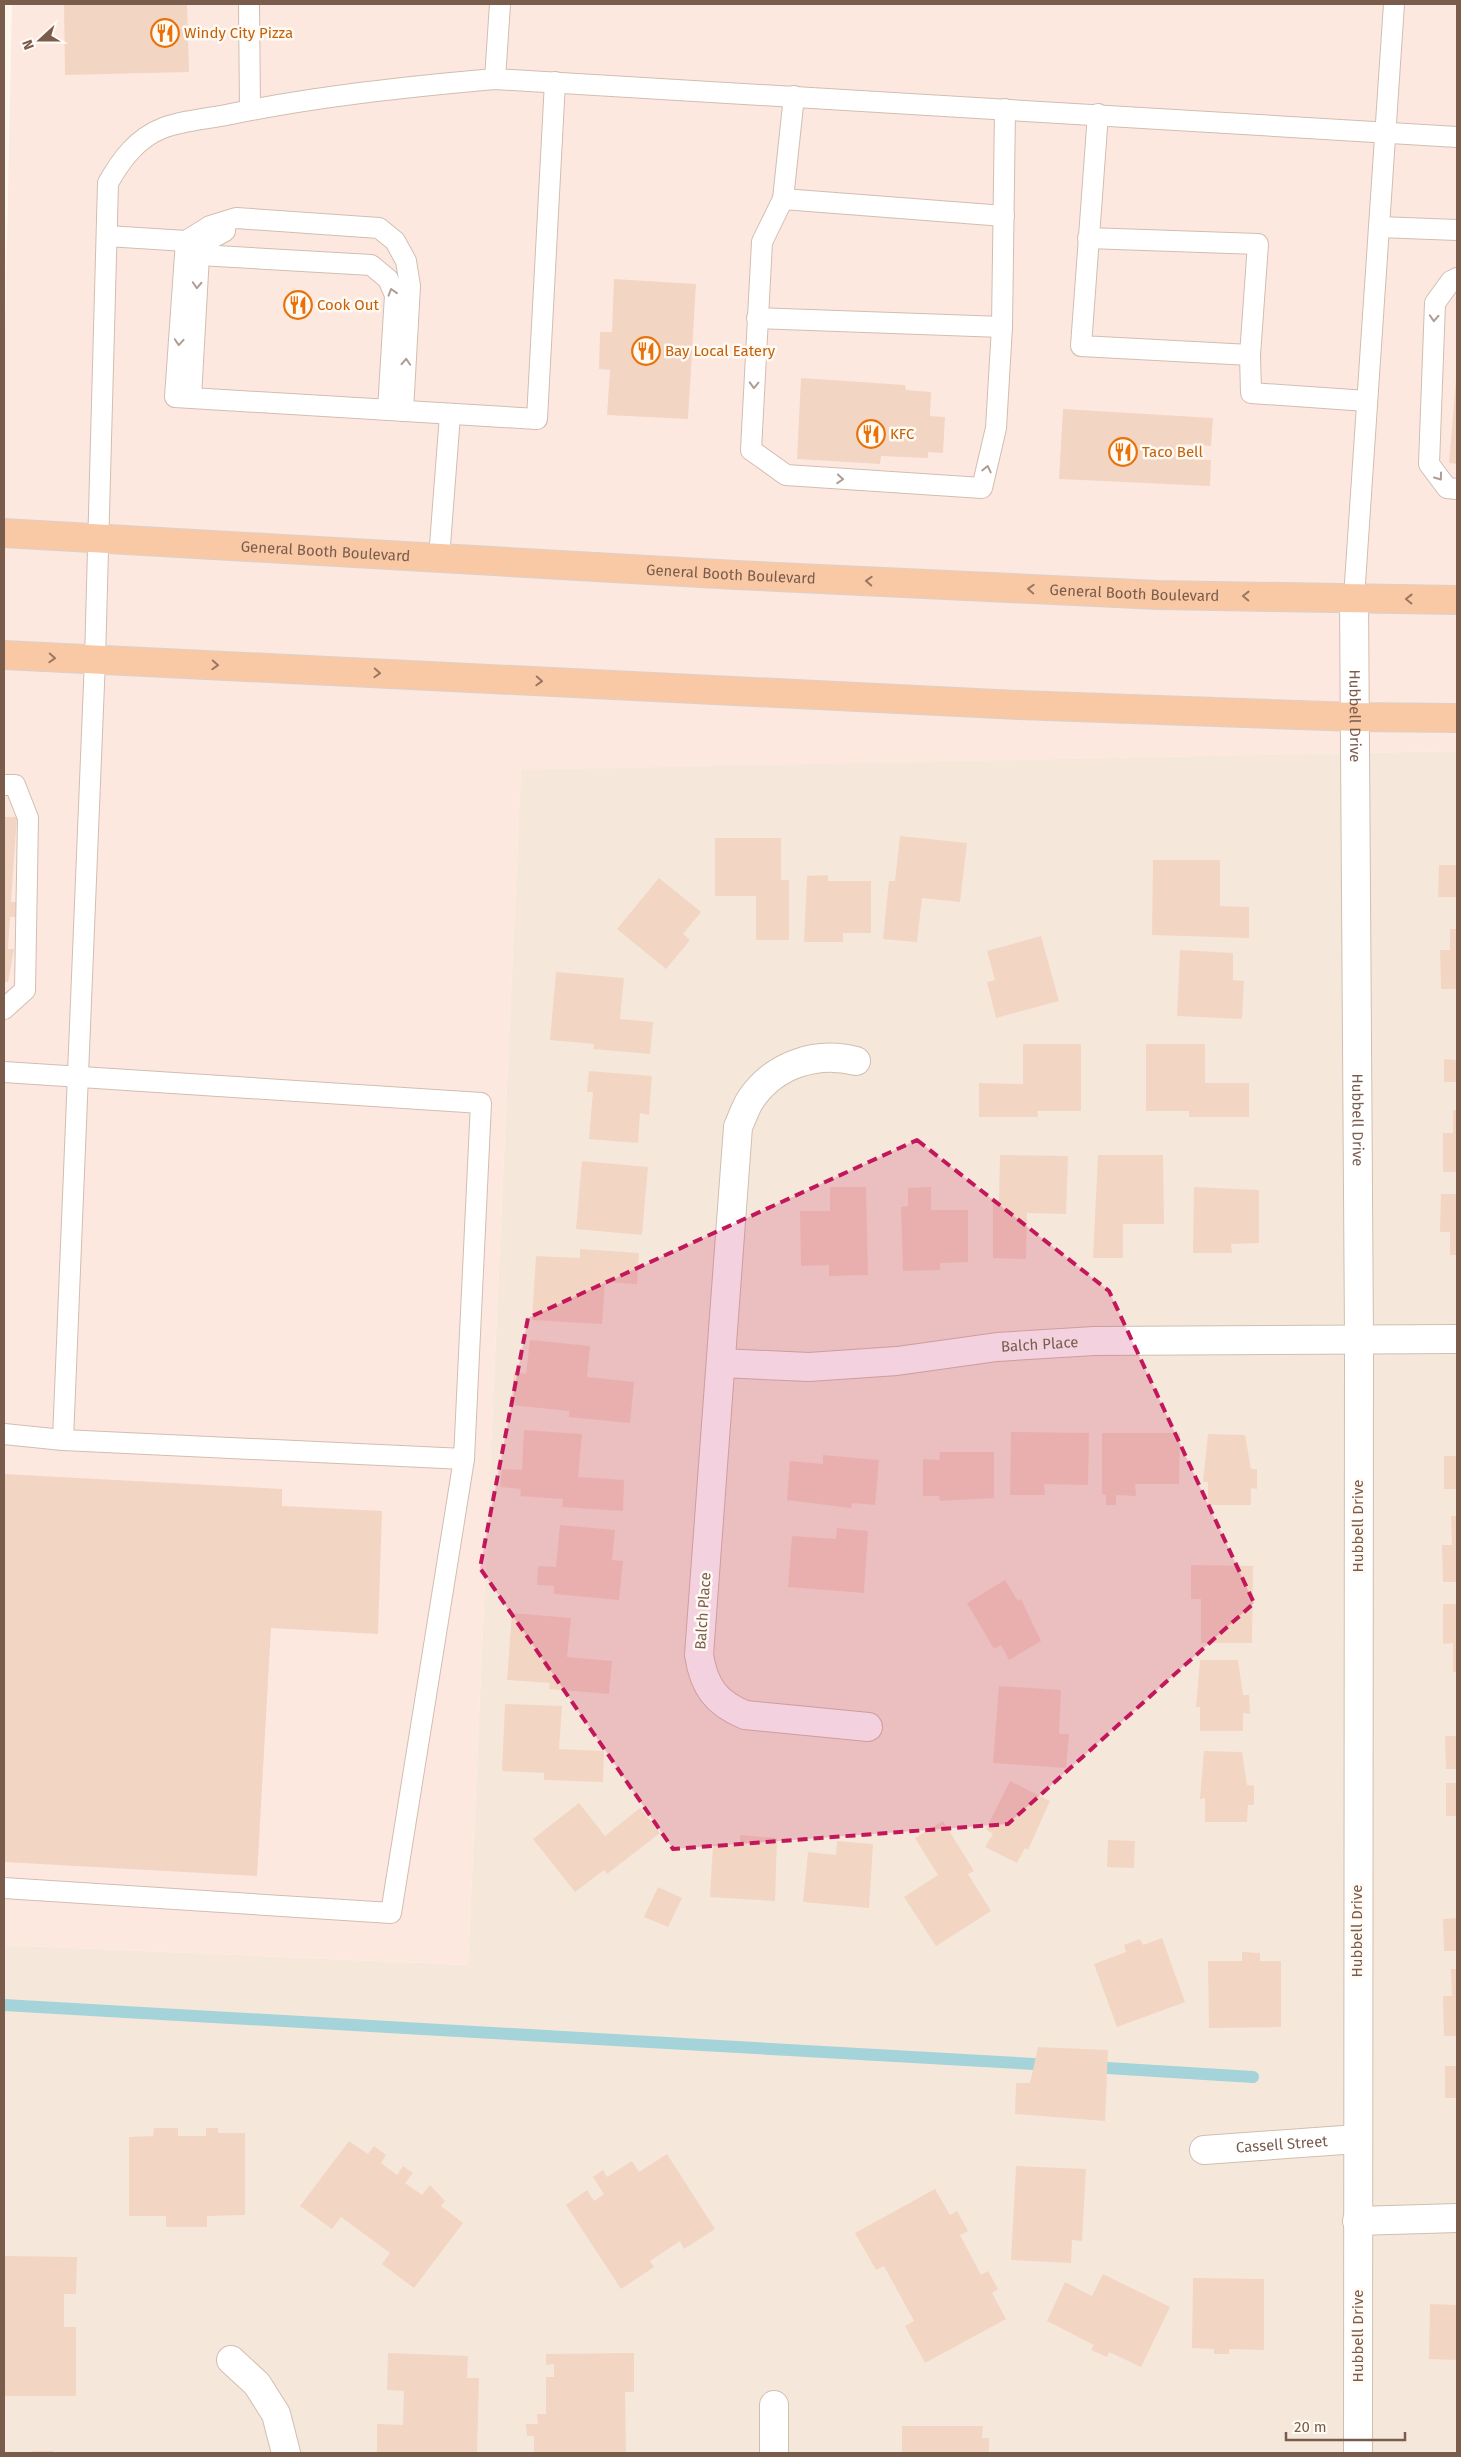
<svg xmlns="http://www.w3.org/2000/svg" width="1461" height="2457" viewBox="0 0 1461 2457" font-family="'Fira Sans',sans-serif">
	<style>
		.residential { fill: #f5e8da }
		.commercial { fill: #fde8e0 }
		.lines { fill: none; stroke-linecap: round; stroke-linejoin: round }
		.stream { stroke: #a5d3da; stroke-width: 12 }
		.building { fill: #f3d5c3 }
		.service-casing { stroke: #d1beb0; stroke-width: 22 }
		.minor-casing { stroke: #d1beb0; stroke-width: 30 }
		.trunk-casing { stroke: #dad1cd; stroke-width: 30 }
		.service { stroke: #fff; stroke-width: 20 }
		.minor { stroke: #fff; stroke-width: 28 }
		.trunk { stroke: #f9c8a4; stroke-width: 28 }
		.oneway { stroke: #af9d94 }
		.oneway2 { stroke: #9a7763 }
		.marked { fill: #c2185b; fill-opacity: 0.2; stroke: #c2185b; stroke-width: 4; stroke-dasharray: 10 6; stroke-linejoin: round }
		.labels { text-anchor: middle; stroke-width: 5; stroke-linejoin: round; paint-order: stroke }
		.food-label { font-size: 15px; fill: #c56008; stroke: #fffaf3; text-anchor: start }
		.street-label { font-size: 15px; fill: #7a5c4d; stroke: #fffaf3 }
	</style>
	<rect width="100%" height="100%" fill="#fdf6ec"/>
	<path class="residential" d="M1457 751V2453H4V1945L468 1965 521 769Z"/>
	<path class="commercial" d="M12 4H1457V751L521 770 468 1965 4 1945V383Z"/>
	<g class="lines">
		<g class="stream">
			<path d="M4 2005 1051 2065"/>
			<path d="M1091 2067 1253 2077"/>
		</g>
	</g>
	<g class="building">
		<path d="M64 4H187L189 72 65 75Z"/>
		<path d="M614 279 696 284 688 419 607 415 610 370 599 369 600 332H612Z"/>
		<path d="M801 378 905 385 906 390 931 392 930 416 945 417 943 453 928 452V458L881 456 880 464 797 459Z"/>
		<path d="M1456 379 1457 380V464L1449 463Z"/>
		<path d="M1063 409 1213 418 1211 446 1185 444 1184 459 1211 460 1210 486 1059 479Z"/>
		<path d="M4 817H17L11 902H17V917H10L8 949H14L8 982H4Z"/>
		<path d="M900 836 967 843 960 902 922 898 917 942 883 939 889 881H895Z"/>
		<path d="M715 838H781V880H789V940H756V896H715Z"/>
		<path d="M1153 860H1220V906L1249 907V938L1152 935Z"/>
		<path d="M1439 865H1457V897H1438Z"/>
		<path d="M828 875V881H871V933H843V942H804L807 876Z"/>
		<path d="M659 878 701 912 683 934 690 940 666 969 617 929Z"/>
		<path d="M1450 929H1457V989H1441L1440 950H1450Z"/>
		<path d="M1041 936 1059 1001 996 1018 987 982 995 980 987 951Z"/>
		<path d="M1180 950 1233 953V980L1244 981 1242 1019 1177 1016Z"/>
		<path d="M556 972 624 978 620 1019 653 1022 650 1054 593 1049 594 1044 550 1040Z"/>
		<path d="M1023 1044H1081V1111H1037L1038 1117H979V1083L1023 1084Z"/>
		<path d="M1146 1044H1205V1083H1249V1117H1189V1111H1146Z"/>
		<path d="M1444 1059 1457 1060V1082H1444Z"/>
		<path d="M589 1071 652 1076 649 1115 640 1113 638 1143 589 1139 593 1092H587Z"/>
		<path d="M1453 1110H1457V1172H1443V1133H1453Z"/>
		<path d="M1000 1155 1068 1156 1066 1214 1027 1213 1026 1259 993 1258V1201L999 1200Z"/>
		<path d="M1098 1155H1163L1164 1224H1123V1258H1093Z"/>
		<path d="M582 1161 648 1167 642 1235 576 1229Z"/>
		<path d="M830 1187H866L868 1275 829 1276V1265L801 1266 800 1211H830Z"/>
		<path d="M931 1187V1210H968V1262L940 1263V1270L903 1271 901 1207 908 1206V1188Z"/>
		<path d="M1194 1187 1259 1190V1243L1231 1244 1232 1253H1193Z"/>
		<path d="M1441 1194H1457V1255H1450V1232H1440Z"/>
		<path d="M580 1249 639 1253 637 1284 605 1282 602 1324 532 1320 536 1256 580 1258Z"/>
		<path d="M530 1340 590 1346 587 1377 634 1382 630 1423 569 1417V1411L511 1405 514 1372 526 1374Z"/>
		<path d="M524 1430 582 1434 578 1477 624 1480 623 1511 562 1507 563 1499 520 1496 521 1489 500 1487 502 1469 522 1470Z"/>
		<path d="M1011 1432 1089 1433 1088 1485 1044 1484 1045 1495H1010Z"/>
		<path d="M1102 1433H1180L1179 1484H1135L1136 1496 1116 1495V1505H1106V1495L1102 1494Z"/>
		<path d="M1208 1434 1245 1435 1251 1469H1257V1489L1251 1488V1505H1208V1482H1203Z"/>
		<path d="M940 1452H994V1498L940 1501 939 1496H923V1459L939 1460Z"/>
		<path d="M823 1455 879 1460 875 1505 852 1503 851 1508 787 1500 790 1461 823 1464Z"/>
		<rect x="1444" y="1456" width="13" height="33"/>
		<path d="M4 1474 282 1489V1506L382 1511 378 1634 271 1628 257 1876 4 1862Z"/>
		<path d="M1451 1516H1457V1582H1443L1442 1545H1452Z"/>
		<path d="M560 1525 615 1530 612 1560 623 1561 619 1600 554 1594V1586L537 1585 538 1566 556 1567Z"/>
		<path d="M837 1528 868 1531 864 1593 788 1587 792 1536 836 1539Z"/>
		<path d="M1191 1565 1253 1566 1252 1643H1201V1599H1191Z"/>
		<path d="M1005 1580 1018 1601 1021 1599 1041 1641 1009 1660 1001 1645 994 1649 967 1603Z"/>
		<path d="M1443 1604H1457V1672H1453V1643L1443 1644Z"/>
		<path d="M512 1613 571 1618 567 1657 612 1661 609 1694 549 1689 550 1683 507 1680Z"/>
		<path d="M1200 1660H1238L1243 1695H1249L1250 1714 1243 1713V1731H1200V1707H1196Z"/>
		<path d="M999 1686 1061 1690 1059 1734H1069L1066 1768 993 1763Z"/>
		<path d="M505 1704 562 1706 559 1749 604 1751 603 1782 544 1780V1773L502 1771Z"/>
		<path d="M1445 1736H1457V1769H1446Z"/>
		<path d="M1204 1751 1242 1752 1247 1785 1254 1786V1805H1248L1247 1822H1205V1798L1200 1799Z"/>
		<path d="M1010 1781 1050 1801 1028 1850 1025 1848 1017 1863 985 1847 993 1834 986 1829Z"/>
		<rect x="1446" y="1783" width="11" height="33"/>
		<path d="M579 1803 605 1836 640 1808 660 1833 607 1874 604 1870 575 1892 533 1839Z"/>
		<path d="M943 1821 974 1871 968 1874 991 1911 936 1946 904 1897 938 1875 915 1838Z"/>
		<path d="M740 1835 777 1838 775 1901 710 1897 713 1844 740 1846Z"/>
		<path d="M1108 1840 1135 1841 1134 1868 1107 1867Z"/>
		<path d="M837 1841 873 1844 869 1908 803 1902 808 1852 836 1855Z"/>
		<path d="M658 1887 682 1898 668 1927 644 1917Z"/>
		<path d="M1457 1918V1951H1444L1443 1919Z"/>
		<path d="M1162 1938 1185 2002 1117 2027 1094 1964 1126 1952 1124 1945 1140 1939 1143 1945Z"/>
		<path d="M1242 1952 1260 1953V1961H1281V2027L1209 2028 1208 1961H1242Z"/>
		<path d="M1451 1969H1457V2036H1444L1443 1996H1452Z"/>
		<path d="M1038 2047 1108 2050 1105 2121 1015 2114 1016 2083H1030Z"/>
		<rect x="1445" y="2066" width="12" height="32"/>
		<path d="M154 2128H178V2136H206V2128H218V2133H245V2215L207 2216V2227H166V2216H129V2137L153 2136Z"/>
		<path d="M349 2141 368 2154 374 2146 386 2155 381 2163 397 2175 403 2166 413 2173 405 2183 422 2195 430 2185 445 2201 441 2206 463 2223 414 2288 382 2264 390 2253 341 2217 332 2229 300 2206Z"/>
		<path d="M667 2154 715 2229 684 2249 680 2241 650 2261 654 2267 621 2289 566 2205 587 2190 594 2201 604 2194 593 2177 603 2170 607 2177 632 2161 639 2172Z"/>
		<path d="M1016 2166 1086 2169 1082 2241 1072 2240 1071 2263 1011 2260Z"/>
		<path d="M935 2189 950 2215 957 2211 968 2231 960 2235 981 2275 988 2271 998 2289 992 2293 1006 2319 925 2363 905 2326 914 2321 884 2266 876 2270 855 2233Z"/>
		<path d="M4 2256 77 2257 76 2294H64V2327H76V2396H4Z"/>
		<path d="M1103 2274 1170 2307 1141 2367 1109 2352 1107 2357 1091 2350 1094 2345 1047 2321 1065 2282 1092 2296Z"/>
		<path d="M1193 2278 1264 2279V2350L1229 2349V2354H1214V2349L1192 2348Z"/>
		<path d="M1430 2304 1457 2305V2360L1429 2359Z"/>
		<path d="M388 2353 468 2356 467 2378H479L477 2453H377V2424L403 2425 404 2391 387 2390Z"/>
		<path d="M634 2353V2392H625L626 2453H534V2436H527L526 2424H538L537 2414H546V2377H554V2364L546 2365V2354Z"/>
		<path d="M902 2426H983L982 2438H989V2453H902Z"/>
		<rect x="32" y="2451" width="21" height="2"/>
	</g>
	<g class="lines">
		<defs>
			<g id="service">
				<path d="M249 4 250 110"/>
				<path d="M495 79 500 4"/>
				<path d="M794 96 783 199 762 242 751 450 786 475 982 488 996 428 1002 327 1005 109"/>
				<path d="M1098 114 1081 346 1250 355"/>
				<path d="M783 199 1004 216"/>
				<path d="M1379 227 1457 230"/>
				<path d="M107 236 186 241 210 226 236 218 379 228 395 241 406 261 410 286 403 411"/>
				<path d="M1088 238 1258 244 1250 355 1251 393 1367 401"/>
				<path d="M186 241 175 397 537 419 555 82"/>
				<path d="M199 255 371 265 388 279 395 295 388 410"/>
				<path d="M1457 278 1451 281 1435 303 1429 464 1447 488 1457 489"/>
				<path d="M757 318 1002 327"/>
				<path d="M191 397 199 255 205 242 225 231"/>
				<path d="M439 558 450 415"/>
				<path d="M1354 598 1394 4"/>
				<path d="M4 785H15L28 818 25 990 4 1009"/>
				<path d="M4 1072 481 1103 464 1459 63 1440 4 1434"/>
				<path d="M63 1440 95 660 108 183C121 160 137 138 163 128 184 120 209 119 231 114 318 96 406 87 495 79L1457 137"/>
				<path d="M4 1888 391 1913 464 1459"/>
			</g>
			<g id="minor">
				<path id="s1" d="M1354 598 1359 1339 1358 2453"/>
				<path d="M856 1061C817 1051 775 1064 751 1099 746 1106 742 1118 738 1127L699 1655C704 1687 716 1703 745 1715L868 1727"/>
				<path id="s2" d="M721 1363 809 1367 897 1361 997 1347 1094 1341 1457 1339"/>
				<path id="s3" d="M1204 2150 1357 2139"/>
				<path d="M1357 2221 1457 2218"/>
				<path d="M231 2360 257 2384 276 2414 286 2453"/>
				<path d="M774 2405V2453"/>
			</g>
			<g id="trunk">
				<path id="s4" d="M4 533 736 575 1158 595 1457 600"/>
				<path d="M4 655 1019 705 1355 717 1457 718"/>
			</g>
		</defs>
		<use href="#service" class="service-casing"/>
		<use href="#minor" class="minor-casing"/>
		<use href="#trunk" class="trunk-casing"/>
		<use href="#service" class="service"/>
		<use href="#minor" class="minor"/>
		<use href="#trunk" class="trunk"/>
	</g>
	<defs><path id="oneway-chevron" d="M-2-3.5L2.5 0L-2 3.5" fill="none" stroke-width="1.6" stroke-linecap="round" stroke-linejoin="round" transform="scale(1.25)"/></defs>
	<g class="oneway">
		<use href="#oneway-chevron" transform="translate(197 285) rotate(93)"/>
		<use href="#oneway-chevron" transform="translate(392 292) rotate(-107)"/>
		<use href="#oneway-chevron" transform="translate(1434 318) rotate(93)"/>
		<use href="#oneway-chevron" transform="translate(179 342) rotate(94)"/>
		<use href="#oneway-chevron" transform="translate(406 362) rotate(-87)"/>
		<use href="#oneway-chevron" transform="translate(754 385) rotate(92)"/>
		<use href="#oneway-chevron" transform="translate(987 469) rotate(-77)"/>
		<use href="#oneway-chevron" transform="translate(1439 477) rotate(54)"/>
		<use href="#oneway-chevron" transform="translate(840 479) rotate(4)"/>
	</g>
	<g class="oneway2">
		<use href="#oneway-chevron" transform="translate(869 581) rotate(-177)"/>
		<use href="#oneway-chevron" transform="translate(1031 589) rotate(-177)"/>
		<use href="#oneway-chevron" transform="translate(1246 596) rotate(-179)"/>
		<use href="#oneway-chevron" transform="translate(1409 599) rotate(-179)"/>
		<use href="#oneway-chevron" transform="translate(52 658) rotate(3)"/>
		<use href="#oneway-chevron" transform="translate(215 665) rotate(3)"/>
		<use href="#oneway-chevron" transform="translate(377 673) rotate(3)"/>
		<use href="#oneway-chevron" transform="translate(539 681) rotate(3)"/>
	</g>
	<path class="marked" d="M917 1140 1109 1291 1254 1603 1008 1824 673 1849 480 1568 528 1318Z"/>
	<defs>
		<symbol id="restaurant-ring" viewBox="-11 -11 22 22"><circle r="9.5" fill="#fffaf3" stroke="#e8710a" stroke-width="1.5"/><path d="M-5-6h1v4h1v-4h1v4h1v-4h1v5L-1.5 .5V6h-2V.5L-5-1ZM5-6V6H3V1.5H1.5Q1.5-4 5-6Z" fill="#e8710a"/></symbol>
	</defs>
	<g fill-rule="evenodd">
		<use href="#restaurant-ring" x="149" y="17" width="32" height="32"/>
		<use href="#restaurant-ring" x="282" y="289" width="32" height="32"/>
		<use href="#restaurant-ring" x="630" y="335" width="32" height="32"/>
		<use href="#restaurant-ring" x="855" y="418" width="32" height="32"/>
		<use href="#restaurant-ring" x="1107" y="436" width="32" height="32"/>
	</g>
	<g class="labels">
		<g class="food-label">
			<text x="184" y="38">Windy City Pizza</text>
			<text x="317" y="310">Cook Out</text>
			<text x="665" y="356">Bay Local Eatery</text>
			<text x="890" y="439">KFC</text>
			<text x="1142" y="457">Taco Bell</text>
		</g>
		<g class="street-label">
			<text dy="5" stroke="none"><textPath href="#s4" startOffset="322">General Booth Boulevard</textPath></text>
			<text dy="5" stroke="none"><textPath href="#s4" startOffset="728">General Booth Boulevard</textPath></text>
			<text dy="5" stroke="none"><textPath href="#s4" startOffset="1132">General Booth Boulevard</textPath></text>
			<text dy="5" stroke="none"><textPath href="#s1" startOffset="118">Hubbell Drive</textPath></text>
			<text dy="5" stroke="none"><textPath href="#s1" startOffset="522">Hubbell Drive</textPath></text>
			<text dy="5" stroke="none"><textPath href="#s2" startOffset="320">Balch Place</textPath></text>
			<text transform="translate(1358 1526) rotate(-90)" y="5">Hubbell Drive</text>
			<text transform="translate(703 1611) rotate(-86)" y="5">Balch Place</text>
			<text transform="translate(1357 1931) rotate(-90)" y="5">Hubbell Drive</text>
			<text dy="5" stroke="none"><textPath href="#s3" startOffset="78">Cassell Street</textPath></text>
			<text transform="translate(1358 2336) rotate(-90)" y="5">Hubbell Drive</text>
		</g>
	</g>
	<rect width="1461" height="2457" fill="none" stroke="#7a5c4d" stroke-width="10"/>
	<g transform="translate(40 40) rotate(249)" stroke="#fffaf3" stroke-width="4" paint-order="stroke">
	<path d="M0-4L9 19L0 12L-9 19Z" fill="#7a5c4d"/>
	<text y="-8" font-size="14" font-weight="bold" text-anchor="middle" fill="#7a5c4d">N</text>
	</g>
	<path d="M1286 2432v8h119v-8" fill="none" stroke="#7a5c4d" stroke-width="2.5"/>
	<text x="1294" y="2432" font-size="15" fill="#7a5c4d" stroke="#fffaf3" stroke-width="4" paint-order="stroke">20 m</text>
</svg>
